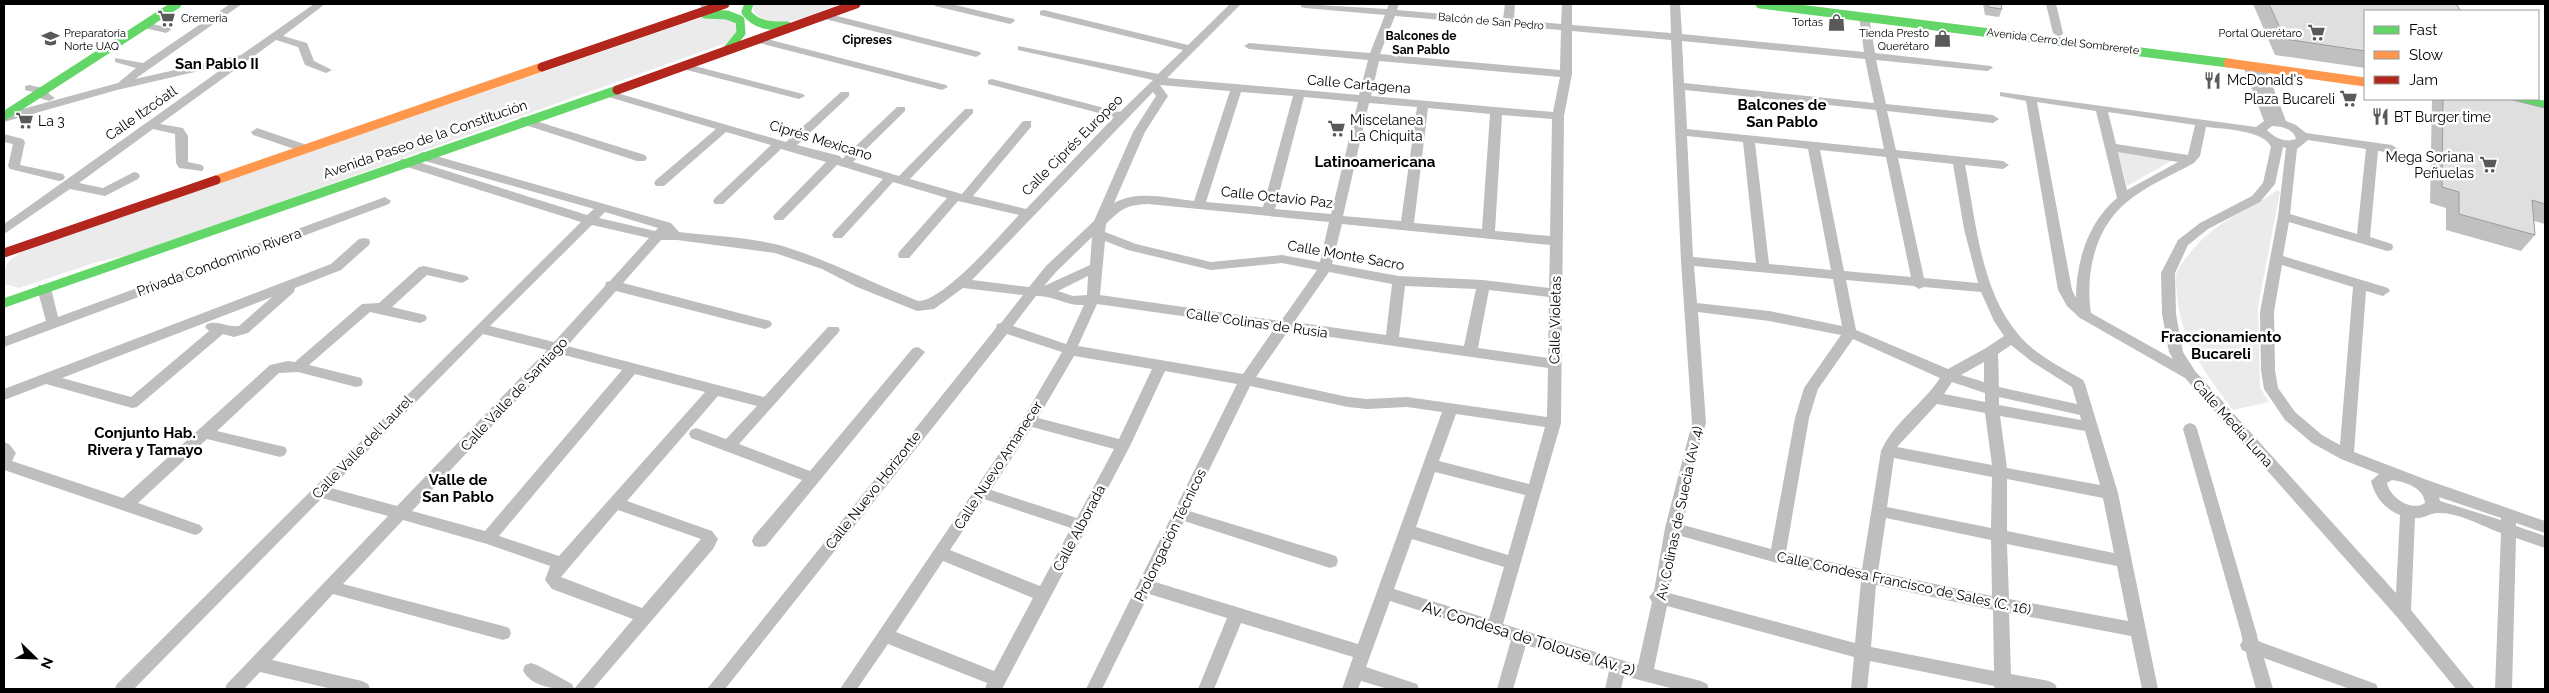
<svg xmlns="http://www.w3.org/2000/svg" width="2549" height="693" viewBox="0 0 2549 693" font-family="Raleway,sans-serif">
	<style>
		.green { fill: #ebebeb }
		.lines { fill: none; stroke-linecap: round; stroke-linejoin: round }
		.street { fill: #bebebe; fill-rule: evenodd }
		.fast { stroke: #63d668; stroke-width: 9 }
		.slow { stroke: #ff974d; stroke-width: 9 }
		.jam { stroke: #b3261e; stroke-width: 9 }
		.street-bridge { stroke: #bebebe; stroke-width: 15 }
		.wall { fill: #c0c0c0 }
		.building { fill: #dfdfdf; stroke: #9c9c9c }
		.labels { text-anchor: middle; stroke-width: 5; stroke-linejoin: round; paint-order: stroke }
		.far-poi-label { font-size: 11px; fill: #000; stroke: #fff; text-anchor: end }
		.far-street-label { font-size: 11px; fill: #000; stroke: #fff }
		.far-neighbourhood-label { font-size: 12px; font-weight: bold; fill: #000; stroke: #fff }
		.poi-label { font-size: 14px; fill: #000; stroke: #fff; text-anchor: start }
		.street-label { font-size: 14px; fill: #000; stroke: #fff }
		.neighbourhood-label { font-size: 15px; font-weight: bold; fill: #000; stroke: #fff }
		.near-street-label { font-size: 16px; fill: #000; stroke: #fff }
	</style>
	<rect width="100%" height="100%" fill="#fff"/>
	<g class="green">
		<path d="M754 4H840C816 12 772 37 753 10Z"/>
		<path d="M703 17 729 18 740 28 726 43 134 254 97 262 19 288 4 284C4 263 7 262 24 250Z"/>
		<path d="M2118 151 2173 160 2127 186Z"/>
		<path d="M2277 190 2280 192 2258 307 2260 388 2269 402 2233 410C2205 373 2181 342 2177 295 2177 289 2175 281 2176 275 2180 262 2201 239 2212 231 2232 215 2256 206 2277 190Z"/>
	</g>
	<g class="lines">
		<g class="street">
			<path d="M230 4H242L135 79 241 55 314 4H325L283 36 307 43 314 61 332 70 326 73 305 65 298 47 276 40 160 124 183 128 188 136V162L202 165 204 168 202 171 179 168 176 163 175 134 153 129 79 183 103 188 134 172 138 173 140 176 138 179 105 196 70 189 4 234V224L229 64 117 90 4 122V114L118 83 136 68 115 62V58L143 63Z"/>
			<path d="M699 4H710L714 9 713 11H705Z"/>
			<path d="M934 4H951L1014 19 1015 21 1010 24 935 6Z"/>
			<path d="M1230 4H1241L1167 78 1359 95 1368 60 1249 49 1244 46 1249 43 1370 53 1385 15 1305 8 1301 7V4L1387 9 1389 4H1399L1397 10 1503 19 1505 4H1515L1514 20 1561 24 1562 4H1572V25L1671 33 1670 4H1680L1682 34 1864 52 1859 16 1864 13 1869 16 1875 53 1991 66 1993 68 1987 71 1876 60 1886 104 1993 115 1999 119 1993 123 1887 111 1896 150 2003 161 2009 165 2003 169 1965 165C1976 220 1980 289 2018 334 2035 355 2061 367 2083 380L2085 384 2118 493 2158 689H2142L2131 636 2009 613 2011 674 2049 681 2055 684 2057 689H1995L1994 686 1870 661 1867 689H1851L1854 657 1667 606 1654 669 1701 681 1707 684 1709 689H1674L1624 676 1621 689H1605L1609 671 1526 645 1513 689H1497L1511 640 1390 601 1366 667 1417 684 1419 689H1388L1361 681 1358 689H1342L1353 657 1241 623 1214 689H1198L1227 618 1149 594 1102 689H1086L1237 384 1165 371 1130 446 1002 689H985L987 683 888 644 857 689H840L1024 417 1062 352 1007 334 725 689H707L996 328 997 324 1001 323 1023 295 963 288 934 309 917 311 857 287 822 269 775 253 677 240H661L623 283 770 321 772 324 770 327 765 329 616 291 567 346 764 397 828 327H838L840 330 838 333 739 444 810 471 913 348 918 347 925 352 766 546 760 547 754 546 752 541 754 536 802 480 691 438 689 434 691 430 696 428 726 439 757 406 718 396 627 501 712 531 718 539 713 549 593 689C573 689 533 693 523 670L525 665 531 663 537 665 572 684 574 689 633 619 552 589 545 580 550 566 487 544 403 520 343 584 503 626 509 628 511 633 509 638 503 640 333 594 272 660 362 681 368 684 370 689H332L260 672 244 689H225L227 684 388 516 322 498 134 689H115L117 684 581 222 401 165 399 162 401 159H409L587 215 594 209 418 159 416 156 422 152 671 223 679 232C712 236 747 237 779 245 827 259 872 283 918 301 944 301 1000 235 1019 215L958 201 909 258H899L898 255 899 252 947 198 893 182 842 238H834L832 235 834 232 883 179 837 165 783 220H775L773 217 775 214 826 162 781 149 723 204H715L713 201 715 198 771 145 726 132 664 186H656L654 183 656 180 716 129 602 95 600 93 602 91H610L786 142 841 92H849V96L797 145 840 156 842 159 897 107H905V111L853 162 899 176 965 109H973V113L910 179 962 194 1023 121H1031V127L973 196 1026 209 1114 117 988 84V80L992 79 1120 112 1153 80 1018 50V46L1158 74 1183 50 1040 15V11L1044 10 1188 45ZM1395 16 1561 30 1560 70 1380 54ZM1572 31 1671 40 1681 261 1692 423 1665 528 1654 591 1649 597 1652 602 1638 665 1503 624 1561 423 1564 116 1572 74ZM1682 41 1865 59 1874 103 1684 83ZM1379 61 1560 77 1553 112 1371 96ZM1160 85 1230 91 1194 201C1168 198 1138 190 1114 203L1145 132 1168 96ZM1685 90 1876 110 1884 149 1687 129ZM1153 92 1156 96 1133 132 1094 221 1046 266 1029 287 972 280ZM1241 92 1293 96 1263 207 1206 202ZM1304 97 1358 102 1331 214 1275 209ZM1369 103 1417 107 1401 221 1343 216ZM1428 108 1490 114 1482 229 1414 223ZM1502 115 1552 119 1550 236 1495 231ZM1687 136 1743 142 1756 263 1693 257ZM1755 143 1808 149 1831 270 1769 264ZM1820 150 1886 157 1911 277 1844 271ZM1898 158 1953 164 1964 229 1978 283 1924 278ZM1148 204 1329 222 1320 262 1282 255 1211 262 1136 244 1105 232 1106 224C1121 209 1126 205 1148 204ZM605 212 658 228 655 231 599 218ZM1342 224 1550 245 1549 288 1483 280 1399 276 1332 264ZM592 225 649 238 610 281 606 282 605 286 554 342 490 326ZM1092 237 1090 265 1044 286 1056 272ZM1105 241 1128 250 1211 270 1282 263 1317 270 1281 321 1100 295ZM1694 266 1833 279 1842 326 1769 311 1697 303ZM1329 272 1392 284 1386 335 1294 322ZM1088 276 1087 295 1073 296 1058 291ZM1846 280 1914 286 1919 289 1924 287 1981 292 1994 321 2004 336 1986 348 1948 369 1856 330ZM1405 286 1476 289 1464 346 1399 337ZM1489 290 1549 297 1548 358 1478 348ZM1036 296C1054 295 1065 306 1084 305L1066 344 1013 326ZM1097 304 1274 329 1243 374 1078 346ZM1698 312 1769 321 1841 335 1804 388 1795 418 1771 549 1683 525 1696 457 1706 423ZM1288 331 1548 368 1547 417 1407 397 1367 399 1348 397 1256 377ZM483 334 547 350 397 506 331 488ZM1853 339 1940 378C1923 404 1894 422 1881 451L1862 569 1786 552 1809 418 1818 389ZM2011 345 2031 361 2072 387 2077 404 1999 387 1998 354ZM560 354 622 370 485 531 412 511ZM1074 356 1152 369 1119 439 1038 418ZM1984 362V382L1961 375ZM635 374 705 392 559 556 499 536ZM1952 382 1985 393V402L1944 394ZM1250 386 1348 407 1367 409 1407 407 1442 412 1358 644 1155 582 1184 521 1330 568 1336 566 1338 561 1336 556 1330 554 1189 511ZM1999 397 2080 415 2081 420 1999 405ZM1937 404 1985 413 1992 465 1897 447ZM1456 414 1545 427 1529 484 1439 461ZM2000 416 2085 431 2100 485 2007 468ZM1032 427 1114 449 1077 518 991 490ZM1894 458 1992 477 1991 528 1887 507ZM1435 472 1525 495 1508 555 1416 527ZM2007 479 2103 498 2114 553 2007 531ZM984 499 1071 528 1040 586 950 550ZM618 510 701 539 642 608 561 577ZM1886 518 1991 540 1992 596 1878 572ZM1681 536 1777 563 1861 581 1855 643 1669 593ZM1412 539 1504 567 1489 619 1394 589ZM2007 544 2117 566 2128 621 2009 599ZM943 561 1033 598 994 671 896 632ZM1876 585 1993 610 1994 671 1871 647Z"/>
			<path d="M2046 4H2056L2063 33 2062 35 2058 36 2053 33Z"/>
			<path d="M825 13 980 52 981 54 976 57 821 18 820 16Z"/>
			<path d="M144 22 170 28 171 30 166 33 140 27 139 25Z"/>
			<path d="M759 37 946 85 948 87 942 90 755 42 754 40Z"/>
			<path d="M683 63 803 94 805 96 799 99 679 68 677 66Z"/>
			<path d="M2249 63 2253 64 2258 75 2255 68 2257 66H2265L2286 121 2296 125 2306 133 2392 145 2398 149 2392 153 2378 151 2370 237 2392 244 2393 247 2392 250 2387 251 2289 222 2283 256 2388 288 2390 291 2383 296 2366 291 2354 452 2427 480 2545 521V533L2516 523V526L2545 536V548L2516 538 2512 689H2495L2501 533C2482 526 2458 512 2437 513 2431 513 2423 519 2415 518L2411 610 2475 689H2456L2397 617 2185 378 2080 318 2067 306 2058 290 2026 101 2000 96V92L2256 127 2264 121 2243 66ZM2037 102 2096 111 2117 198C2088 222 2076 262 2076 298L2072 290ZM2108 112 2195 125 2188 155 2116 144ZM2272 126C2281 126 2294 129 2296 139 2285 143 2275 138 2267 130ZM2206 127C2223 129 2264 130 2271 147L2263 183 2252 196 2200 223 2178 240 2161 273 2162 314 2169 352 2173 359 2091 313C2085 273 2095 227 2128 201 2148 185 2172 175 2194 163L2200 156ZM2308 140 2366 149 2357 234 2290 214 2297 149ZM2283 147 2286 148 2278 216 2260 312 2261 370 2264 389 2285 420 2312 443 2341 459 2379 474 2371 481C2375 497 2385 509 2400 515L2396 593 2195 371 2183 352 2176 314 2175 273 2188 245 2208 229 2260 202 2275 184ZM2118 152 2178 162 2127 190ZM2282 265 2353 287 2340 445 2322 435 2295 412 2278 388 2275 370 2274 312ZM2392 480C2406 482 2424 488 2425 503 2412 512 2390 498 2387 483ZM2439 497 2501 518V520L2440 501Z"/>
			<path d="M29 85 47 89 49 94 55 98 49 101 39 98 37 93 25 90V86Z"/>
			<path d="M523 117 645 155 647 158 645 161H637L519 123V119Z"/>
			<path d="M257 128 307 145 309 148 303 152 253 135 251 132Z"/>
			<path d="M4 134 23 139 25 142 20 165 63 174 65 177 63 180 59 181 10 169 8 166 13 144 4 142Z"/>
			<path d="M385 197 391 201 389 204 4 347V337L46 321 37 288 39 285H49L51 288 58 317Z"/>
			<path d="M364 238 369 239 370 242 369 245 341 270 295 288 294 292 248 333 234 337 223 334 137 407 132 408 46 384 4 400V389L331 264 359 239ZM272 297 239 326C228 328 218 320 207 324L205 327 209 331 131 397 62 378Z"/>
			<path d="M424 266 467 276 469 279 462 283 427 275 392 307 425 315 427 318 425 321 420 323 370 312 309 365 361 378 363 382 361 386 356 387 298 372 279 373 217 431 285 447 287 451 285 455 280 457 207 439 138 503 200 525 203 529 200 533 195 535 4 470V442L9 444 16 453 12 461 123 498 270 365 288 361 295 362 362 304 379 303 419 267Z"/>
			<path d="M2190 423 2195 425 2197 429 2257 635 2255 640 2376 684 2378 689H2350L2264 658 2273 689H2256L2247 657 2249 653 2242 650 2240 645 2243 640 2183 429 2185 425Z"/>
		</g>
		<g class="fast">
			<path d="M749 4 746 12C756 26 771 26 787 26"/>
			<path d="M1760 4 2228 63"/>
			<path d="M705 14 727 15 740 20 741 33 727 50"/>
			<path d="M2490 99 2545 105"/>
			<path d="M4 116 177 4"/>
			<path d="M4 303 617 90"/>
		</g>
		<g class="slow">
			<path d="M2228 63 2365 82"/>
			<path d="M216 180 542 67"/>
		</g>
		<g class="jam">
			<path d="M542 67 725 4"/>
			<path d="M617 90 856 4"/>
			<path d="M4 253 216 180"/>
		</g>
		<path class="street-bridge" d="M2249 635 2255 657"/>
	</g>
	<g class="wall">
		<path d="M1983 4H2001L2002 9 1999 17 1985 15Z"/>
		<path d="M2253 4H2456L2365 11V68L2275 55Z"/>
		<path d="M2432 99H2509L2545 108V224L2534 221 2535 235 2521 251 2446 230V208L2430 203Z"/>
	</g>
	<g class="building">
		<path d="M1988 4H2001L2002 9 1988 7Z"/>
		<path d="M2269 4H2456L2461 11H2365V51L2285 39Z"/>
		<path d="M2443 99H2509L2545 108V204L2532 200 2535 235 2459 214V192L2442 187Z"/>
	</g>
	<defs>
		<symbol id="supermarket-bare" viewBox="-9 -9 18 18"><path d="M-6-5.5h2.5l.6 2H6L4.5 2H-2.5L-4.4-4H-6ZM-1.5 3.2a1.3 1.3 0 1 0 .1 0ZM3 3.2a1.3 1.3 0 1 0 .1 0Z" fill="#595959" stroke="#fff" stroke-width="2.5" paint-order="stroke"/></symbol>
		<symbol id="shop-bare" viewBox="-9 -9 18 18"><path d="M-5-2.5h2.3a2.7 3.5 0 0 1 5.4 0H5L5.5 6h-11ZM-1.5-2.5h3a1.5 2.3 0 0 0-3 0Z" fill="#595959" stroke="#fff" stroke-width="2.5" paint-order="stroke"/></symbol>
		<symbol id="university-bare" viewBox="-9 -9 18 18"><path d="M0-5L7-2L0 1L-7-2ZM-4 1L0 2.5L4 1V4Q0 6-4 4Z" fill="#595959" stroke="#fff" stroke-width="2.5" paint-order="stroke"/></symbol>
		<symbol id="restaurant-bare" viewBox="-9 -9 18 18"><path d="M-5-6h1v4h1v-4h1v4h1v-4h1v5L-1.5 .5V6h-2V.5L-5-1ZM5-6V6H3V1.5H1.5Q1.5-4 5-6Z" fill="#595959" stroke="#fff" stroke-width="2.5" paint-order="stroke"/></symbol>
	</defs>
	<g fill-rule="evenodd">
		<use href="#supermarket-bare" x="154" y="6" width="25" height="25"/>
		<use href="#shop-bare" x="1824" y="10" width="25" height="25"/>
		<use href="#supermarket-bare" x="2304" y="20" width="25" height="25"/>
		<use href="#university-bare" x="38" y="26" width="25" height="25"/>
		<use href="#shop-bare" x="1930" y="26" width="25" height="25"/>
		<use href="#restaurant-bare" x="2200" y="68" width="25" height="25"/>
		<use href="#supermarket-bare" x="2336" y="86" width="25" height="25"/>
		<use href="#restaurant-bare" x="2368" y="104" width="25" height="25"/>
		<use href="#supermarket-bare" x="12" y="108" width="25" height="25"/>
		<use href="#supermarket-bare" x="1324" y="116" width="25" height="25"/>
		<use href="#supermarket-bare" x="2476" y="152" width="25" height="25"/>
	</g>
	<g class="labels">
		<g class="far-poi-label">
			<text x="181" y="22" text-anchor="start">Cremeria</text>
			<text x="1823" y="26">Tortas</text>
			<text x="64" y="37" text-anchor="start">Preparatoria<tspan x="64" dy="13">Norte UAQ</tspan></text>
			<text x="1929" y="37">Tienda Presto<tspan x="1929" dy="13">Querétaro</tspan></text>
			<text x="2302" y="37">Portal Querétaro</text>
		</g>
		<g class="far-street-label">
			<text transform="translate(1491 21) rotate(5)" y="4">Balcón de San Pedro</text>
			<text transform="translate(2063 41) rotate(7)" y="4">Avenida Cerro del Sombrerete</text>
		</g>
		<g class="far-neighbourhood-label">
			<text x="1421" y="40">Balcones de<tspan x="1421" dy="14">San Pablo</tspan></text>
			<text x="867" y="44">Cipreses</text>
		</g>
		<g class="poi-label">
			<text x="2227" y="85">McDonald's</text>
			<text x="2335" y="104" text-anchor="end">Plaza Bucareli</text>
			<text x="2394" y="122">BT Burger time</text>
			<text x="1350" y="125">Miscelanea<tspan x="1350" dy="16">La Chiquita</tspan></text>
			<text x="38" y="126">La 3</text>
			<text x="2474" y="162" text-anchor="end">Mega Soriana<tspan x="2474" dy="16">Peñuelas</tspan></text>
		</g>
		<g class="street-label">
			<text transform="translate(1359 84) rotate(5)" y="5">Calle Cartagena</text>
			<text transform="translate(141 113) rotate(-35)" y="5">Calle Itzcóatl</text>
			<text transform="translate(425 139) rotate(-19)" y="5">Avenida Paseo de la Constitución</text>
			<text transform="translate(821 140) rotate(17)" y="5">Ciprés Mexicano</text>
			<text transform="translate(1072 145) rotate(-45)" y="5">Calle Ciprés Europeo</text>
			<text transform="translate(1277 197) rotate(6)" y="5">Calle Octavio Paz</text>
			<text transform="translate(1346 255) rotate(10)" y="5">Calle Monte Sacro</text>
			<text transform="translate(219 262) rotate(-20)" y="5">Privada Condominio Rivera</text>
			<text transform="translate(1555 320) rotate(-89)" y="5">Calle Violetas</text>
			<text transform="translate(1257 323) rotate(8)" y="5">Calle Colinas de Rusia</text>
			<text transform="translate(514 394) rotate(-47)" y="5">Calle Valle de Santiago</text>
			<text transform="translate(2233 423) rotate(48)" y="5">Calle Media Luna</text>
			<text transform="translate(362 447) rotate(-46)" y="5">Calle Valle del Laurel</text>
			<text transform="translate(998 465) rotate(-57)" y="5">Calle Nuevo Amanecer</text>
			<text transform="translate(873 490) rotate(-52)" y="5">Calle Nuevo Horizonte</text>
			<text transform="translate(1679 513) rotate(-78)" y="5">Av. Colinas de Suecia (Av .4)</text>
			<text transform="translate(1079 528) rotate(-62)" y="5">Calle Alborada</text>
			<text transform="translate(1170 535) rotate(-64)" y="5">Prolongación Técnicos</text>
			<text transform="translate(1904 583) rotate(12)" y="5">Calle Condesa Francisco de Sales (C. 16)</text>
		</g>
		<g class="neighbourhood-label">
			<text x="217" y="69">San Pablo II</text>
			<text x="1782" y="110">Balcones de<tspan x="1782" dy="17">San Pablo</tspan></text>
			<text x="1375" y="167">Latinoamericana</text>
			<text x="2221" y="342">Fraccionamiento<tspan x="2221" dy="17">Bucareli</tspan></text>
			<text x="145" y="438">Conjunto Hab.<tspan x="145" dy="17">Rivera y Tamayo</tspan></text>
			<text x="458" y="485">Valle de<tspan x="458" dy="17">San Pablo</tspan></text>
		</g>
		<g class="near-street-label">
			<text transform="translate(1529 638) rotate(17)" y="6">Av. Condesa de Tolouse (Av. 2)</text>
		</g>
	</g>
	<rect width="2549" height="693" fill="none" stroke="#000000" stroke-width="10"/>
	<rect x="2364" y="10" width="175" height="90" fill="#ffffff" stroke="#999999"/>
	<rect x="2374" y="26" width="25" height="8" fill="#63d668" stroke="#999999"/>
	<text x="2409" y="35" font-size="15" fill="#000000">Fast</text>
	<rect x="2374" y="51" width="25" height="8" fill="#ff974d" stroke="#999999"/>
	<text x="2409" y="60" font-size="15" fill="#000000">Slow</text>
	<rect x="2374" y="76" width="25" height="8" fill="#b3261e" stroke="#999999"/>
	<text x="2409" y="85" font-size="15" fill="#000000">Jam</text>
	<g transform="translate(35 658) rotate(113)" stroke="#ffffff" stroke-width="4" paint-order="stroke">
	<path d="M0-4L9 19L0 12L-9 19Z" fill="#000000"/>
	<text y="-8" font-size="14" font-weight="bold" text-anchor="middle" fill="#000000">N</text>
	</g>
</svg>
